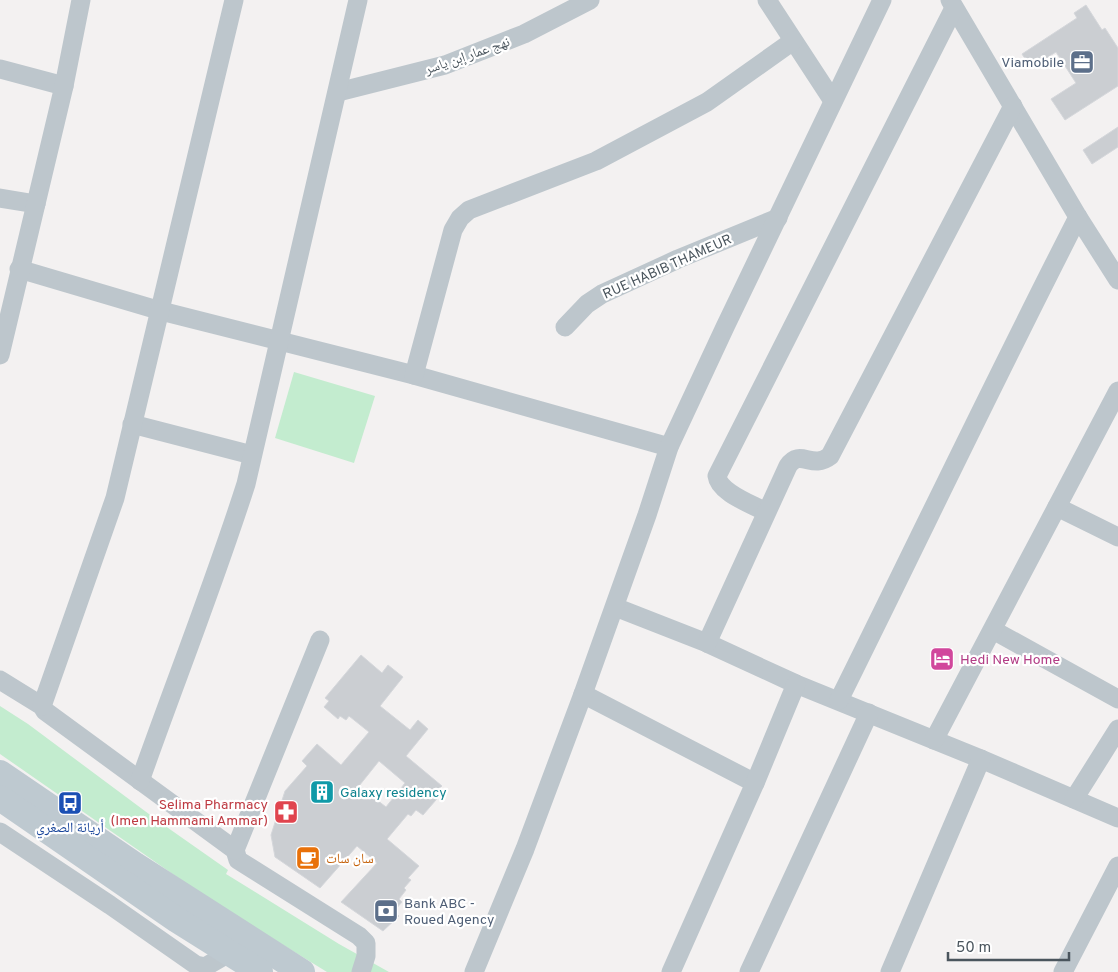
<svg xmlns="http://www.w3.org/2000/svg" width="1118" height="972" viewBox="0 0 1118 972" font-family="Overpass,'Noto Naskh Arabic',sans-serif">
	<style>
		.green { fill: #c3eccf }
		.building { fill: #cbced2; stroke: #d5d7db; fill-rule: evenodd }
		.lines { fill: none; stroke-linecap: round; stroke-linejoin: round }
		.street { stroke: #bdc6cc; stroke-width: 19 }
		.secondary { stroke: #bec9d0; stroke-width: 26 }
		.labels { text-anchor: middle; stroke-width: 4.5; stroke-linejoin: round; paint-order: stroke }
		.street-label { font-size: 14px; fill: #4a555d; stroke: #fff }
		.service-label { font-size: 14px; fill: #4e5e75; stroke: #fff; text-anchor: end }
		.hotel-label { font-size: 14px; fill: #b23c85; stroke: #fff; text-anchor: start }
		.culture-label { font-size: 14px; fill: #0d838f; stroke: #fff; text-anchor: start }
		.health-label { font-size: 14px; fill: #be3a42; stroke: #fff; text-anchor: end }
		.transit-label { font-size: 14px; fill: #164399; stroke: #fff }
		.food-label { font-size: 14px; fill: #c56008; stroke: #fff; text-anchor: start }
	</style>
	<rect width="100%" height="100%" fill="#f3f1f1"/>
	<g class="green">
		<path d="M294 372 375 396 354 463 275 438Z"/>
		<path d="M0 706 28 724 161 823 228 870 226 874 339 944 389 972H327L210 900 0 754Z"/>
	</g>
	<g class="building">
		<path d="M1086 5 1102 30 1105 28 1118 48V86L1065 120 1051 99 1076 83 1056 52 1031 68 1022 54 1077 18 1074 13Z"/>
		<path d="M1118 127V147L1092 164 1083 150Z"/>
		<path d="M361 655 382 673 388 665 403 677 380 706 410 730 418 720 428 729 406 756 442 786 438 790 442 793 423 815 416 810 411 816 408 814 387 839 419 866 408 878 411 880 404 888 406 890 399 899 402 902 394 911 399 916 383 931 341 902 377 863 357 846 320 888 275 857 271 835 285 791 307 766 302 761 317 744 341 765 369 732 349 716 346 720 340 716 338 719 324 707 329 701 325 698ZM379 761 405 783 386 807 359 786Z"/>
	</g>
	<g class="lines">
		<g class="street">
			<path d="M767 0 833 101"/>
			<path d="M950 0 1078 217 1118 280"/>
			<path d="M0 69 64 86"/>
			<path d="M338 92 445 65 524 34 590 0"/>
			<path d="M0 198 36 204"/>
			<path d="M19 269 161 311 414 375 669 447"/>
			<path d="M565 327 587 304 602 294 678 259 778 218"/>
			<path d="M0 355 64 86 81 0"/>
			<path d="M414 375 453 230 460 218 469 210 596 161 707 102 793 41"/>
			<path d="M132 424 252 455"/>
			<path d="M1057 507 1118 537"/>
			<path d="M766 512C752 504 719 493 717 476L954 8"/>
			<path d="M615 607 707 643 796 684 981 759 1118 818"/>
			<path d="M993 630 1118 699"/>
			<path d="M707 643 788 466C800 448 812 470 830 456L1013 106"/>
			<path d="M0 680 42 706 45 711 235 850 238 860 359 936 366 943V956L361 972"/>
			<path d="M583 694 755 783"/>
			<path d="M839 700C919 539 996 377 1078 217"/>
			<path d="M42 706 115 498 234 0"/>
			<path d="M934 740 1118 391"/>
			<path d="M140 781C175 682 214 584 246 484L358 0"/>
			<path d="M1074 799 1118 729"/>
			<path d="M0 832 110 905 196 965 205 967 229 953"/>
			<path d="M235 850 320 640"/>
			<path d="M474 972 525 849 583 694 647 515 669 447 725 327 882 0"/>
			<path d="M671 972 755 783 796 684"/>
			<path d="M749 972 869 713"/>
			<path d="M890 972 981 759"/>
			<path d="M1063 972 1118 866"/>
		</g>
		<g class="secondary">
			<path d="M0 773 135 865 302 972"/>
			<path d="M0 798 177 920 260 972"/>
		</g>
	</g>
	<defs>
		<symbol id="office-square" viewBox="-11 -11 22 22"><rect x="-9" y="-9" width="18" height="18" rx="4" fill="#5c6f8a" stroke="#fff"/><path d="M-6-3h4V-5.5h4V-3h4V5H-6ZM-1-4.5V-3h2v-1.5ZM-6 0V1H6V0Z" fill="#fff"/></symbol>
		<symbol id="hotel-square" viewBox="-11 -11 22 22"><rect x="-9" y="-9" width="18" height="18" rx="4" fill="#d1479c" stroke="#fff"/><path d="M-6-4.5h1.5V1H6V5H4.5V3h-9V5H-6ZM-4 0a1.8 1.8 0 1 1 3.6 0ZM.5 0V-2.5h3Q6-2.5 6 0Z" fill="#fff"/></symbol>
		<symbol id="building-square" viewBox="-11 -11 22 22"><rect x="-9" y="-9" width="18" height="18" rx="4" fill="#0f9aa8" stroke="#fff"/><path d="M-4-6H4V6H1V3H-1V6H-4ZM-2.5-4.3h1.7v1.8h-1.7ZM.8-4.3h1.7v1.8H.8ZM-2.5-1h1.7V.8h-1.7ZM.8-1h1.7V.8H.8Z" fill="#fff"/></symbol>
		<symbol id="bus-square" viewBox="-11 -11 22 22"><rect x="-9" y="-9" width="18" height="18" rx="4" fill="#1a4fb4" stroke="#fff"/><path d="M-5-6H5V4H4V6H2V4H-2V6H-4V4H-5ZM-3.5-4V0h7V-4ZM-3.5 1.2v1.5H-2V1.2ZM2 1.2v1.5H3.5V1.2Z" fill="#fff"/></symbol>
		<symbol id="pharmacy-square" viewBox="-11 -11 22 22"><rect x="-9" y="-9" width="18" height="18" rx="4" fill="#e0444e" stroke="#fff"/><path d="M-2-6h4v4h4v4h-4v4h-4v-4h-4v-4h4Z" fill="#fff"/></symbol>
		<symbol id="cafe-square" viewBox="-11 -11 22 22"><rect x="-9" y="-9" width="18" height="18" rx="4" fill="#e8710a" stroke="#fff"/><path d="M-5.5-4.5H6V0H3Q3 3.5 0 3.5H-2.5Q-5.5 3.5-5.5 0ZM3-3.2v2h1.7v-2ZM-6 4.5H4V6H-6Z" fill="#fff"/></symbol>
		<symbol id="bank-square" viewBox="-11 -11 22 22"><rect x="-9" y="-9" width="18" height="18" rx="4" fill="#5c6f8a" stroke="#fff"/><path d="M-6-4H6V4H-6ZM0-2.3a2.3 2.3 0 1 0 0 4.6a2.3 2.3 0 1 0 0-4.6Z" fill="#fff"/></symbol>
	</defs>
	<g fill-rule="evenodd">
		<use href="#office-square" x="1068" y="48" width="28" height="28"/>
		<use href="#hotel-square" x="928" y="645" width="28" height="28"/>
		<use href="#building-square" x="308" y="778" width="28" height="28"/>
		<use href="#bus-square" x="56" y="789" width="28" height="28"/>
		<use href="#pharmacy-square" x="272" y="798" width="28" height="28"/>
		<use href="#cafe-square" x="294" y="844" width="28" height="28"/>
		<use href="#bank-square" x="372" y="897" width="28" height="28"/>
	</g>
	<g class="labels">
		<g class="street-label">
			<text transform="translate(467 55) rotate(-19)" y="5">نهج عمار إبن ياسر</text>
			<text transform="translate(667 266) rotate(-24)" y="5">RUE HABIB THAMEUR</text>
		</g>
		<g class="service-label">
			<text x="1064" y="67">Viamobile</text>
			<text x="404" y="908" text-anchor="start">Bank ABC -<tspan x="404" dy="16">Roued Agency</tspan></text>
		</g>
		<g class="hotel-label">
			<text x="960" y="664">Hedi New Home</text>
		</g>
		<g class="culture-label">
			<text x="340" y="797">Galaxy residency</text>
		</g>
		<g class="health-label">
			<text x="268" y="809">Selima Pharmacy<tspan x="268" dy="16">(Imen Hammami Ammar)</tspan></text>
		</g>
		<g class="transit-label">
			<text x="70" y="832">أريانة الصغري</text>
		</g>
		<g class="food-label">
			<text x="326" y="863">سان سات</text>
		</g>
	</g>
	<path d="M948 952v8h121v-8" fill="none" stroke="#4a555d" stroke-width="2.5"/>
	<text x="956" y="952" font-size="15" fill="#4a555d" stroke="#ffffff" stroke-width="4" paint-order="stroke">50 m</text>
</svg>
